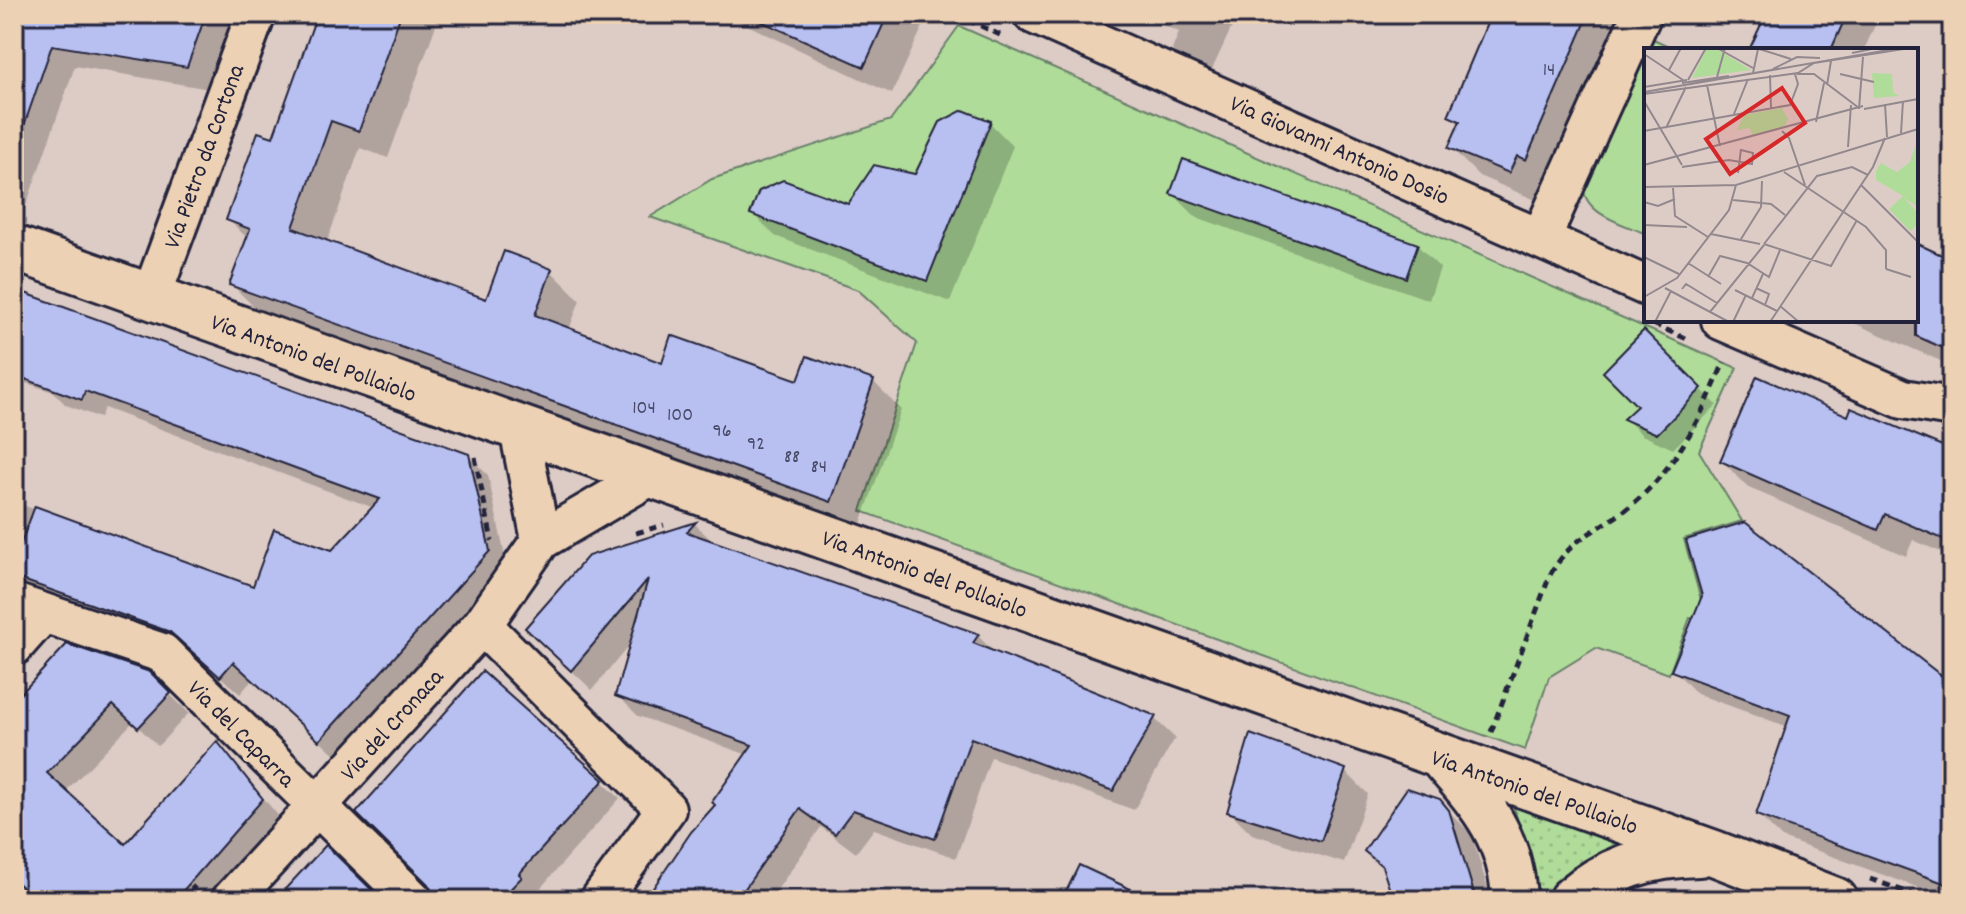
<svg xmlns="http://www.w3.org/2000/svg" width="1966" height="914" viewBox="0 0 1966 914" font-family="Dekko,sans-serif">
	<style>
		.grass { fill: url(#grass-dots); stroke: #697f6a; stroke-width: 2 }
		.park { fill: #b0dc9a; stroke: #697f6a; stroke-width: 2 }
		.shadow { fill: #0003 }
		.building { fill: #b8c0f1; stroke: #22223b; stroke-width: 2 }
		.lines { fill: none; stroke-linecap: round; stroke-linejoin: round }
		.minor-casing { stroke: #22223b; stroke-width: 44 }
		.tertiary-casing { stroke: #22223b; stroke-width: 50 }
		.path { stroke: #22223b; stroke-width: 5; stroke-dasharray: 8 6; stroke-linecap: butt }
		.minor { stroke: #edd1b4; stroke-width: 38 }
		.tertiary { stroke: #edd1b4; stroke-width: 44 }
		.labels { text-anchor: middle; stroke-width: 8; stroke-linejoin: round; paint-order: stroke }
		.number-label { font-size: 20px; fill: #484a68 }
		.street-label { font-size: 24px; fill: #22223b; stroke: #edd1b4 }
		.inset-road { fill: none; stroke: #92888e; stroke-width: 2 }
		.view { fill: #d62828; fill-opacity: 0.15; stroke: #d62828; stroke-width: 4 }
		.inset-edge { fill: none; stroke: #22223b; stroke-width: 4 }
	</style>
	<defs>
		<pattern id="grass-dots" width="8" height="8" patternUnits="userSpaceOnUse" patternTransform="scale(2)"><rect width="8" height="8" fill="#b0dc9a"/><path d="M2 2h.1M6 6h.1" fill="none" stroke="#97bc86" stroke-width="1.8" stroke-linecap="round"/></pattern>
	</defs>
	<rect width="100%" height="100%" fill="#ddccc6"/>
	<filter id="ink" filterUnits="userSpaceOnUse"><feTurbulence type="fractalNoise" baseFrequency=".0125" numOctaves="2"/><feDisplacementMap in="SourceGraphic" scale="16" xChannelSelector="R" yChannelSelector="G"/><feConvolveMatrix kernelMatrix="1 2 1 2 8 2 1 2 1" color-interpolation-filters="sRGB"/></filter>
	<g filter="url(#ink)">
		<path class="grass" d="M1491 786 1655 844 1552 900H1529L1525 845 1514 808Z"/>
		<g class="park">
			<path d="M959 26 1737 368 1699 451 1742 521 1684 539 1708 625 1690 618 1669 674 1596 648 1549 677 1525 750 861 511 917 343 858 290 650 217 712 179 891 120Z"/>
			<path d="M1647 36 1677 50H1646V234C1622 223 1583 215 1583 184Z"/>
		</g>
		<g class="shadow">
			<path d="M21 14H230L235 19 209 89 75 66 20 223 14 221V16Z"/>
			<path d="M319 14H440L388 158 360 148 327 242 487 301 505 254 551 271 580 300 569 330 663 366 799 383 873 381 901 410 859 529 260 313 231 284 248 239 228 219 274 140Z"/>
			<path d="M724 14H911L923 26 892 94Z"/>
			<path d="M1135 14H1238L1209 76 1188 66 1172 50 1179 32Z"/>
			<path d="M1493 14H1628L1538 201 1479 176 1451 148 1460 125 1450 115Z"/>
			<path d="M1768 14H1880L1864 50H1762Z"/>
			<path d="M990 123 1013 146 950 302 775 236 752 213 848 206 916 177Z"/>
			<path d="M1173 194 1417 245 1440 268 1429 300 1196 217Z"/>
			<path d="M1952 242V366L1847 320H1916V245L1936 255Z"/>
			<path d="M14 291 468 456 488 475 508 571 339 758 253 679 240 694 191 651 14 588V502L255 589 333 553 374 508 104 408 100 418 66 405 53 392 14 379Z"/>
			<path d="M1644 333 1717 405 1673 449 1642 435 1626 419 1640 406Z"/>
			<path d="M1849 419 1952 452V557L1913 540 1906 556 1749 488 1722 461Z"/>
			<path d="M695 524 715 544 978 636 997 655 1154 718 1175 738 1134 810 991 757 956 858 874 829 856 853 821 827 770 900H647L718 805 748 755 638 716 617 695 632 642 592 690 548 648 589 558Z"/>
			<path d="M1674 670 1952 690V900L1782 838 1758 815 1788 727 1697 694Z"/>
			<path d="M149 674 189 713 158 746 133 722 65 792 125 846 218 744 281 819 209 900H14V677L28 689Z"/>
			<path d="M482 674 620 798 530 900H435Z"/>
			<path d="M1345 771 1368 794 1344 863 1252 834 1229 811Z"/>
			<path d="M1439 801 1472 835 1491 900H1396L1385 869 1367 851Z"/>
			<path d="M1671 890 1707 900H1652Z"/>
		</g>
		<g class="building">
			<path d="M14 14H206L187 67 52 45 19 140H14Z"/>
			<path d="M317 14H401L359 131 331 121 293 228 486 299 504 251 552 269 535 315 662 363 671 335 798 380 807 356 874 380 831 502 229 285 250 229 226 220 258 132 273 137Z"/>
			<path d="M745 14H888L864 67Z"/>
			<path d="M1491 14H1589L1526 160 1517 156 1509 173 1448 148 1460 121 1448 116Z"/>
			<path d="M1766 14H1847L1831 50H1749Z"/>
			<path d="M963 110 991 121 927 281 750 214 759 191 783 180 848 204 874 165 915 174 940 122Z"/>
			<path d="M1183 159 1418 244 1406 278 1170 194Z"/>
			<path d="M1916 243 1952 260V352L1916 336Z"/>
			<path d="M14 289 469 454 490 551 319 741 233 662 220 677 170 632 14 577V562L35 506 253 586 274 529 332 550 380 499 85 391 82 400 14 375Z"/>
			<path d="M1644 330 1702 388 1657 434 1623 419 1637 406 1603 372Z"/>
			<path d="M1757 376 1848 416 1851 408 1952 450V543L1885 514 1878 530 1720 461Z"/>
			<path d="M696 522 687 532 979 634 973 643 1156 716 1113 791 971 738 935 839 853 810 835 834 800 809 737 900H645L691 832 715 805 712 802 752 745 615 696 648 579 571 671 525 628 588 556Z"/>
			<path d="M1745 522 1952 684V886L1756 815 1790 715 1671 671 1702 596 1686 540Z"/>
			<path d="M67 644 150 672 171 693 138 728 113 705 47 773 125 844 217 741 263 799 175 900H36L14 880V701Z"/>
			<path d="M482 671 604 780 519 874 522 877 500 900H434L428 884 356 813Z"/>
			<path d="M1250 734 1346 769 1321 841 1227 812Z"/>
			<path d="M1407 788 1440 799 1449 810 1476 900H1393L1382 866 1364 851Z"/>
			<path d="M326 845 382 900H275Z"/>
			<path d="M1079 865 1154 900H1062Z"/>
		</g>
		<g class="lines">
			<defs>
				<g id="minor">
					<path d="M1033 14 1646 286"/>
					<path d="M1541 238 1642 14"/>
					<path d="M151 297 256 14"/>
					<path d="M1721 320 1903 399 1952 407"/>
					<path d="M519 429 541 540"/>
					<path d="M14 603 162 653 413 900"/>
					<path d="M482 625 666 809 600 900"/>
					<path d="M14 646 43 613"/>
					<path d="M231 900 482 625 541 540 652 475"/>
				</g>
				<g id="tertiary">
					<path d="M14 248 1714 853 1835 900"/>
					<path d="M1445 762C1483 804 1512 841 1514 900"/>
					<path d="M1571 900C1608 867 1651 855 1699 854"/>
				</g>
			</defs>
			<use href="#minor" class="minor-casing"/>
			<use href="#tertiary" class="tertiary-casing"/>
			<g class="path">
				<path d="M955 14 1000 35"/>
				<path d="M1653 324 1687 339"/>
				<path d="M475 457 492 541"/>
				<path d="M636 533 664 525"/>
				<path d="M1491 732 1550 575C1572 537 1592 534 1624 511 1674 473 1701 418 1724 362"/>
				<path d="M1870 879 1929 900"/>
				<path d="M182 900 195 886"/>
			</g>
			<use href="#minor" class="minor"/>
			<use href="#tertiary" class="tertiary"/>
		</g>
	</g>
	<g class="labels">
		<g class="number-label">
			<text x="1549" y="75">14</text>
			<text x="644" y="413">104</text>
			<text x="680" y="420">100</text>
			<text x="722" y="436">96</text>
			<text x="756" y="449">92</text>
			<text x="792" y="462">88</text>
			<text x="819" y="472">84</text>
		</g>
		<g class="street-label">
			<text transform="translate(1340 149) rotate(24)" y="8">Via Giovanni Antonio Dosio</text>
			<text transform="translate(203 156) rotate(-70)" y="8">Via Pietro da Cortona</text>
			<text transform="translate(314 357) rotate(20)" y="8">Via Antonio del Pollaiolo</text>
			<text transform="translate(925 573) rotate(20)" y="8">Via Antonio del Pollaiolo</text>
			<text transform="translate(391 724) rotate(-48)" y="8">Via del Cronaca</text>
			<text transform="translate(242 733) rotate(45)" y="8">Via del Caparra</text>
			<text transform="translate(1535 791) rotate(19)" y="8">Via Antonio del Pollaiolo</text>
		</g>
	</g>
	<g transform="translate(1644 48)">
		<rect width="274" height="274" fill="#ddccc6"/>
		<path d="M228 25 248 26 249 44 255 48 230 50Z" fill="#b0dc9a"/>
		<path d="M63 0H71L107 22 48 30ZM138 60 144 71 140 80 108 88 106 80 93 82 100 67ZM274 90V159L260 150 274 165V176L266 183 245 161 259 148 232 132V123L237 115 253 124 266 114Z" fill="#b0dc9a"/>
		<path class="inset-road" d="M73 0 109 20M112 0 147 11M208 5 233 0M0 6 39 32M129 21 153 9 176 10M25 22 37 0M109 25 114 1M153 26H170L215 60M196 26 230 34M126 27 127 60M73 29 81 0M44 32 62 0M38 35 85 28M63 37 76 98M183 37 187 13M0 39 43 32M0 44 256 0M0 46 154 25 170 15 266 0M0 53 38 117M241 56 243 89M215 61 219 9M220 61 274 51M90 66 104 31M172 74 180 35M22 80 42 39M0 83 146 57 154 36 151 26M138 83 145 90 161 137M257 85 259 53M204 99 207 57M0 117 219 58M38 119 85 112 108 116 109 105 97 102M140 124 222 179 242 202V221M94 125 97 101M217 137 274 194M0 139 92 137 274 81M29 140 31 168 64 189M89 152 127 156 141 167M0 154 14 158 31 151M0 177 43 179M67 186 116 196M97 191 117 159 118 133M120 196 173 128 208 119 224 127M120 196 187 218 213 172M0 209 35 226M44 215 77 236M242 221 267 229M64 229 76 208 103 215 125 229 136 202M21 240 85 274M112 240 125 246 121 257M38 241 42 236 73 255M91 242 133 263M0 249 33 230 85 162 92 137M108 250 119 226M136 258 155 274M66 264 120 197M11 274 27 243M89 274 102 247M126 274 229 119 241 90"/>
		<path class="view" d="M138 40 161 75 86 126 62 91Z"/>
		<rect width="274" height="274" class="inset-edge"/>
	</g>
	<rect width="1966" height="914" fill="none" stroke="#edd1b4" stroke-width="48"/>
	<rect x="24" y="24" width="1918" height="866" fill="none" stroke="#22223b" stroke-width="3" filter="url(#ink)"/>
</svg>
